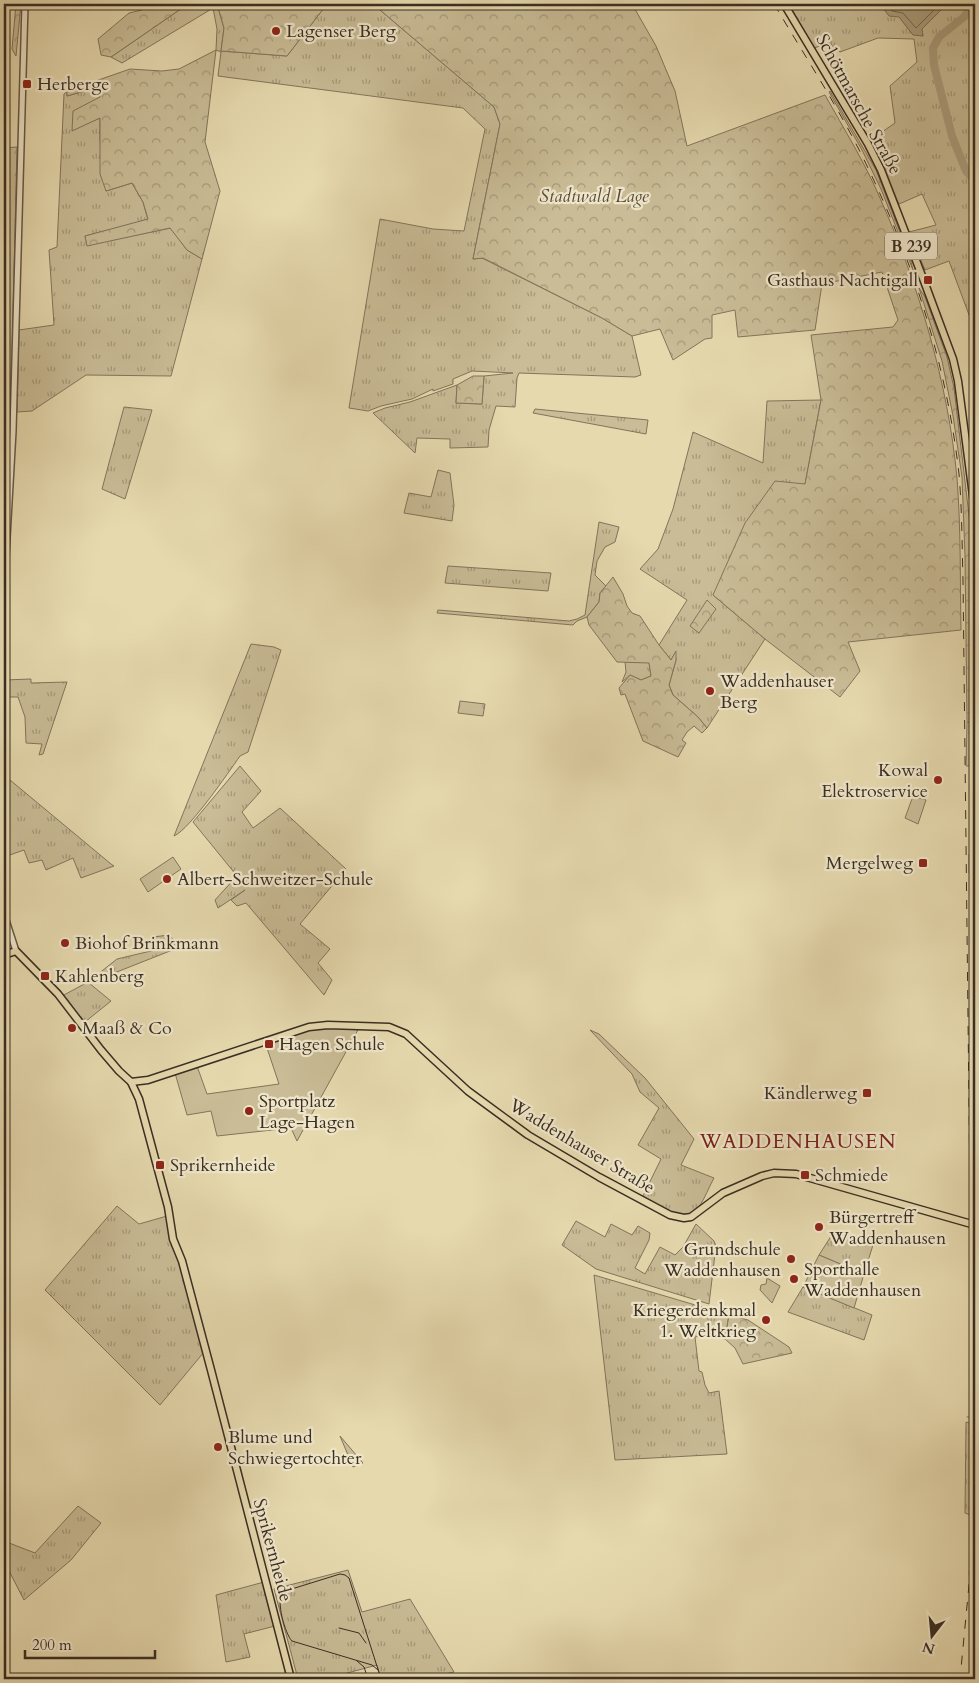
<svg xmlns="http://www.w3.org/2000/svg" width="979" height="1683" viewBox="0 0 979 1683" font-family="Cardo,serif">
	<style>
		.grass { fill: url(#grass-tufts); stroke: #82755c }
		.forest { fill: url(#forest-crowns); stroke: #82755c }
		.park { fill: #c9bc96; stroke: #82755c }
		.water { fill: #ac9f7f; stroke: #7e725a }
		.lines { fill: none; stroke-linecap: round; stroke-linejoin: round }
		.shore { stroke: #736651; stroke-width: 1 }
		.stream { stroke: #7e725a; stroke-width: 1 }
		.river { stroke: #ac9f7f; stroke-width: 8 }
		.minor-casing { stroke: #655946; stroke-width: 8 }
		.major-casing { stroke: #3a2e23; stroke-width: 9 }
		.minor { stroke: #efe6ca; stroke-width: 5 }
		.major { stroke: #e6d9ae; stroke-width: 6 }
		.tram { stroke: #3a2e23; stroke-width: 1 }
		.rail { stroke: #3a2e23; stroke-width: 1; stroke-dasharray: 9 9; stroke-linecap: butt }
		.poi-dot { fill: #8f2418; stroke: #efe6ca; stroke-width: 2 }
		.labels { text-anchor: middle; stroke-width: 4.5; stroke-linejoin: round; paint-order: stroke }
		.shield { fill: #efe6ca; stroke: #706555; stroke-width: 1 }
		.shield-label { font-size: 16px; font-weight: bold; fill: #3a2e23 }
		.poi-label { font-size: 18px; fill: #3a2e23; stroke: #efe6ca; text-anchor: start }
		.street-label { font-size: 18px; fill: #3a2e23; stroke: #efe6ca }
		.park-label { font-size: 18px; font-style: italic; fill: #574a3a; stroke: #efe6ca }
		.quarter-label { font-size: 20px; letter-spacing: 1px; fill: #7a1f14; stroke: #efe6ca }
	</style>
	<defs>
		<pattern id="grass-tufts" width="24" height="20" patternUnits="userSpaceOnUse" patternTransform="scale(1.25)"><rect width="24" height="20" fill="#c9bc96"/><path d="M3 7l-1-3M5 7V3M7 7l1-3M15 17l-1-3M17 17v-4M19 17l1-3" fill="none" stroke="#a4997a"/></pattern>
		<pattern id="forest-crowns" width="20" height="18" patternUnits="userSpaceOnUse" patternTransform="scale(1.25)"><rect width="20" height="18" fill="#c9bc96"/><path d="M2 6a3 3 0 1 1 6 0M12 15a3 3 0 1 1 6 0" fill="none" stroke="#a4997a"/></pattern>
	</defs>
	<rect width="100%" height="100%" fill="#e6d9ae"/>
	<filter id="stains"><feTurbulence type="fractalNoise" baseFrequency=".004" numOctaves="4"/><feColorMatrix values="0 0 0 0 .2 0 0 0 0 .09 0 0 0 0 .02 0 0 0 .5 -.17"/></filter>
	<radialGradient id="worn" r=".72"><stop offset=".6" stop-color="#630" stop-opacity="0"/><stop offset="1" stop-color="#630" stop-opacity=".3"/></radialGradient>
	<g class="grass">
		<path d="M188 4H217L224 28 221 51 287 56 327 4H373L494 107 500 124 473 259 482 258 602 318 632 336 641 375 635 377 519 373 517 378 515 407 496 406 489 430 488 447 450 448V439L417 438 415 453 373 413 385 408 410 402 457 385 456 403 482 404 484 376 513 373 472 371 453 379V384L433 391V389L412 399 381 406 368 411 349 408 380 219 433 229 464 231 485 129 463 108 218 76 221 52 216 50 217 29 213 8 122 63 111 57Z"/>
		<path d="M789 4H882L883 8 899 16 912 34 923 36 922 29 947 4H975V331L949 261 925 270 909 232 936 225 922 194 899 204 869 141 895 123 890 86 917 62 914 39 878 38 840 52 829 43 814 48Z"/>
		<path d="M99 87 100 97 72 130 100 118V140L106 191 132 183 143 202 148 220 85 236 87 245 171 228 187 250 202 259 171 376 86 375 32 411 17 412 19 330 54 325 49 250 57 247 64 94 67 91V96Z"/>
		<path d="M830 91 876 170 910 258 913 270 881 189 862 150 829 92Z"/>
		<path d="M821 400 805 484 713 595 765 639 707 728 698 717 673 695 669 685 676 660 675 653 671 660 659 645 687 600 640 569 658 549 673 509 693 432 763 463 767 401Z"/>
		<path d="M124 407 152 410 125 499 102 489Z"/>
		<path d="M535 409 648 420 646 434 533 413Z"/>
		<path d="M438 470 450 473 454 505 452 521 404 513 409 493 431 497Z"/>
		<path d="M599 522 619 527 615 542 605 547 597 561 595 575 606 586 600 593 599 602 587 617 577 621 573 625 437 613 438 610 569 621 577 619 585 615Z"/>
		<path d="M448 566 551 573 548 591 445 583Z"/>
		<path d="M251 644 274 647 281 650 248 752 240 756C228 773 190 829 174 836Z"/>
		<path d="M625 662H649L651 676 641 680 630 675 622 682 626 672Z"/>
		<path d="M31 679V683L67 682 43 754 39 755 42 744 26 743 25 717 18 697H4V680Z"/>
		<path d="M460 701 485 704 483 716 458 713Z"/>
		<path d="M967 722 975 723V766H966Z"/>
		<path d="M240 766 261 791 242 812 253 828 280 808 346 869 300 924 330 949 318 963 332 980 324 995 246 903 237 906 231 900 245 890 218 908 215 900 237 876 193 822Z"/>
		<path d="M4 775 111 864 114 866 81 878 73 858 46 870 42 860 29 863 24 850 4 857Z"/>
		<path d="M969 854H975V872L969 873Z"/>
		<path d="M169 935 180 947 89 983 111 1001 85 1022 62 996 88 982 117 959 155 950 153 937Z"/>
		<path d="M590 1030 599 1034 645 1078 694 1139 681 1165 714 1178C709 1187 705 1198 699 1207 685 1227 658 1206 642 1198L661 1159 638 1145 659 1108 640 1092 632 1074Z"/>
		<path d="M117 1206 139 1224 167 1216 171 1239 179 1262 204 1352 160 1405 45 1290Z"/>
		<path d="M576 1221 605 1237 611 1224 632 1235 638 1226 650 1233 649 1240 635 1268 645 1274 660 1247 675 1255 683 1247 696 1224 714 1241 716 1246 709 1304 596 1269 562 1245Z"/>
		<path d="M835 1230 873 1245 864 1274 819 1255Z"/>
		<path d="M594 1275 729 1315 725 1339 708 1335 695 1337 699 1371 702 1372 705 1385 709 1393 719 1391 727 1454 615 1460Z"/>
		<path d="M803 1287 872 1315 864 1340 788 1312Z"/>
		<path d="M966 1422 970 1423V1515L965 1513Z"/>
		<path d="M340 1436 363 1463 353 1467Z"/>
		<path d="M78 1506 101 1523 71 1560 24 1600 7 1567 4 1568V1541L35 1553Z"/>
		<path d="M348 1570 362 1612 410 1599 454 1672 425 1679H381L377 1665 325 1679H298L274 1589Z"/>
		<path d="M264 1582 275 1626 244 1634 250 1657 226 1662 216 1595Z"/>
	</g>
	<g class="forest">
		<path d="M16 4H21L16 56 12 49Z"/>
		<path d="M140 4H188L111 57 101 55 98 39 129 13 142 10Z"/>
		<path d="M217 4H327L287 56 221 51 224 28Z"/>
		<path d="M373 4H632L656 46 675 91 687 146 825 95C844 129 865 163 880 198 919 286 948 383 957 478 961 529 960 579 961 630L848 642 860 671 840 697 765 639 713 595 745 523 775 481 805 484 821 400 811 335 893 327 898 320 882 272 822 284 815 330 738 337 735 310 712 315V338L705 339 673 360 660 329 632 336 602 318 483 258 473 259 500 124 494 107Z"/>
		<path d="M216 50 205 142 220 191 202 259 187 250 170 228 87 246 85 236 148 219 143 202 132 183 106 191 100 174V118L72 131 73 111 100 97 99 87 67 96V91L130 69 162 71 179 69Z"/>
		<path d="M17 147 12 355 4 527V148Z"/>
		<path d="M919 288 925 297 947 357 954 388 975 566V723L967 722 965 556 962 477 953 416 942 361Z"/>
		<path d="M473 376H484L482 404 456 403 457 385Z"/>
		<path d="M613 577 623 594 627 606 632 613 640 616 659 645 671 660 676 651V660L669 685 673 695 698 717 707 728 702 733 694 726 687 732 682 740 686 743 678 757 643 741 625 694 621 695 619 688 630 675 641 680 651 676 649 663 617 662 589 625 587 617 599 602 600 593Z"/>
		<path d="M707 600 716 609 699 633 690 626Z"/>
		<path d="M729 1315 748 1320 789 1347 792 1353 743 1364 735 1348 725 1339Z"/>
	</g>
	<g class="park">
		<path d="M913 796 926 800 918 824 905 818Z"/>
		<path d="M173 857 181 869 148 892 140 879Z"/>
		<path d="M329 1027 359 1028 297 1141 291 1128 217 1136 211 1111 187 1115 175 1073 197 1066 207 1094 279 1084 266 1045 305 1031Z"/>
		<path d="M819 1255 864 1274 854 1308 803 1287Z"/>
		<path d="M767 1278 780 1286 772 1303 760 1290 761 1285 766 1284Z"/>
	</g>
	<path class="water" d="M882 4H947L922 29 923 36 913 35 899 17 889 16 883 8Z"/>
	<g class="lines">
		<path class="shore" d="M887 4 892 11 903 13 916 28 940 4"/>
		<g class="stream">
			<path d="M4 156H9"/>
			<path d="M967 1417H970"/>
		</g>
		<path class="river" d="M973 4 964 17 939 37 933 48 934 65 952 136 966 171 975 181"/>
		<defs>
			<g id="minor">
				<path d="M4 591 13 431 25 4"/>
				<path d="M4 914 16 951"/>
			</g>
			<g id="major">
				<path d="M784 4 868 144 881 170 924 281 953 359 958 381 975 511"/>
				<path d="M4 955 16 951 58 994 101 1050 119 1071 131 1082 139 1099 168 1207 173 1239 182 1261 211 1370 291 1679"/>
				<path d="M131 1082 148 1080 309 1027 328 1025 389 1027 406 1034 468 1091 528 1135 599 1177 670 1215 684 1218 691 1217 723 1193 762 1176 774 1173 796 1174 975 1225"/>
			</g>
		</defs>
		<use href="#minor" class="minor-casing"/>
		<use href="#major" class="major-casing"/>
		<use href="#minor" class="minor"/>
		<use href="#major" class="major"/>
		<g class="tram">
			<path d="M339 1628 359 1633 366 1643"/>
			<path d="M357 1661 364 1667 368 1679"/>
			<path d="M378 1670 372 1665 292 1641C285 1634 276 1601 282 1592L340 1574 345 1575 349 1578 381 1679"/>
		</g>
		<path class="rail" d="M774 4C806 58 841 111 868 168 914 264 947 367 959 474 962 509 962 545 963 580L973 1454 969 1585 960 1679"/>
	</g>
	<g class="poi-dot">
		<circle cx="276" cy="31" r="5"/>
		<rect x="22" y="79" width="10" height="10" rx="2.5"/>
		<rect x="923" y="275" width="10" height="10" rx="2.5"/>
		<circle cx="710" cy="691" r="5"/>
		<circle cx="938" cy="780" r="5"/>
		<rect x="918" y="858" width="10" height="10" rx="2.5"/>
		<circle cx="167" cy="879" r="5"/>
		<circle cx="65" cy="943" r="5"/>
		<rect x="40" y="971" width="10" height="10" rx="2.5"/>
		<circle cx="72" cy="1028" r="5"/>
		<rect x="264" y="1039" width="10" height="10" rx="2.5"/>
		<rect x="862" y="1088" width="10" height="10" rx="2.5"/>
		<circle cx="249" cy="1111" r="5"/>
		<rect x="155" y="1160" width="10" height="10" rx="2.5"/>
		<rect x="800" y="1170" width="10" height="10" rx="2.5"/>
		<circle cx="819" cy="1227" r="5"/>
		<circle cx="791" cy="1259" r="5"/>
		<circle cx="794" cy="1279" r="5"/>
		<circle cx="766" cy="1320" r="5"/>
		<circle cx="218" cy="1447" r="5"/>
	</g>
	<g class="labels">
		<rect class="shield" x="885" y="232.5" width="52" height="27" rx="4"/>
		<g class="shield-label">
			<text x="911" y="252">B 239</text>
		</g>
		<g class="poi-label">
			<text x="286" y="37">Lagenser Berg</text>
			<text x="37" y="90">Herberge</text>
			<text x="918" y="286" text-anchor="end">Gasthaus Nachtigall</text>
			<text x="720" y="687">Waddenhauser<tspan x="720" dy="21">Berg</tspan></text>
			<text x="928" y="776" text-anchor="end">Kowal<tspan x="928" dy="21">Elektroservice</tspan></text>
			<text x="913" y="869" text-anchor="end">Mergelweg</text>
			<text x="177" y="885">Albert-Schweitzer-Schule</text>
			<text x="75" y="949">Biohof Brinkmann</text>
			<text x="55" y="982">Kahlenberg</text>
			<text x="82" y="1034">Maaß &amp; Co</text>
			<text x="279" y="1050">Hagen Schule</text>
			<text x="857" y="1099" text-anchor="end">Kändlerweg</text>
			<text x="259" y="1107">Sportplatz<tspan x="259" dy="21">Lage-Hagen</tspan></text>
			<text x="170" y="1171">Sprikernheide</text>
			<text x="815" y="1181">Schmiede</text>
			<text x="829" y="1223">Bürgertreff<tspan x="829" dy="21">Waddenhausen</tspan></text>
			<text x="781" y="1255" text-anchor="end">Grundschule<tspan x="781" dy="21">Waddenhausen</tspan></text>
			<text x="804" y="1275">Sporthalle<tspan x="804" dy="21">Waddenhausen</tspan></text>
			<text x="756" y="1316" text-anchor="end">Kriegerdenkmal<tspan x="756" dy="21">1. Weltkrieg</tspan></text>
			<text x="228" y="1443">Blume und<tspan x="228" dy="21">Schwiegertochter</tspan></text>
		</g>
		<g class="street-label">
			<text transform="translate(859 104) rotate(61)" y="6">Schötmarsche Straße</text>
			<text transform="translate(582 1146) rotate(31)" y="6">Waddenhauser Straße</text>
			<text transform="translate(273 1550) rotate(75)" y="6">Sprikernheide</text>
		</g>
		<g class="park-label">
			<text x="594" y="202">Stadtwald Lage</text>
		</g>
		<g class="quarter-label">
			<text x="798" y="1148">WADDENHAUSEN</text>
		</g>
	</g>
	<rect width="979" height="1683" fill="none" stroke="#e6d9ae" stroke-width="20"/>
	<rect x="5" y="5" width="969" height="1673" fill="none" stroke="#3a2e23" stroke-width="2.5"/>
	<rect x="10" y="10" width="959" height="1663" fill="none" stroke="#3a2e23"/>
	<g transform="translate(932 1636) rotate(196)" stroke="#efe6ca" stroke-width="4" paint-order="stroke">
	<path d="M0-4L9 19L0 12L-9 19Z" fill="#3a2e23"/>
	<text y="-8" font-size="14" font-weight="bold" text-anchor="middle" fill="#3a2e23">N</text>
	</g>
	<path d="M25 1650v8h130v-8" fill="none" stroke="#3a2e23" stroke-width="2.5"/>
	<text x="32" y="1650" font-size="15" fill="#3a2e23" stroke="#efe6ca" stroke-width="4" paint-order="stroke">200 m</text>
	<rect width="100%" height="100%" filter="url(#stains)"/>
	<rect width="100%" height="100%" fill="url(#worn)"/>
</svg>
